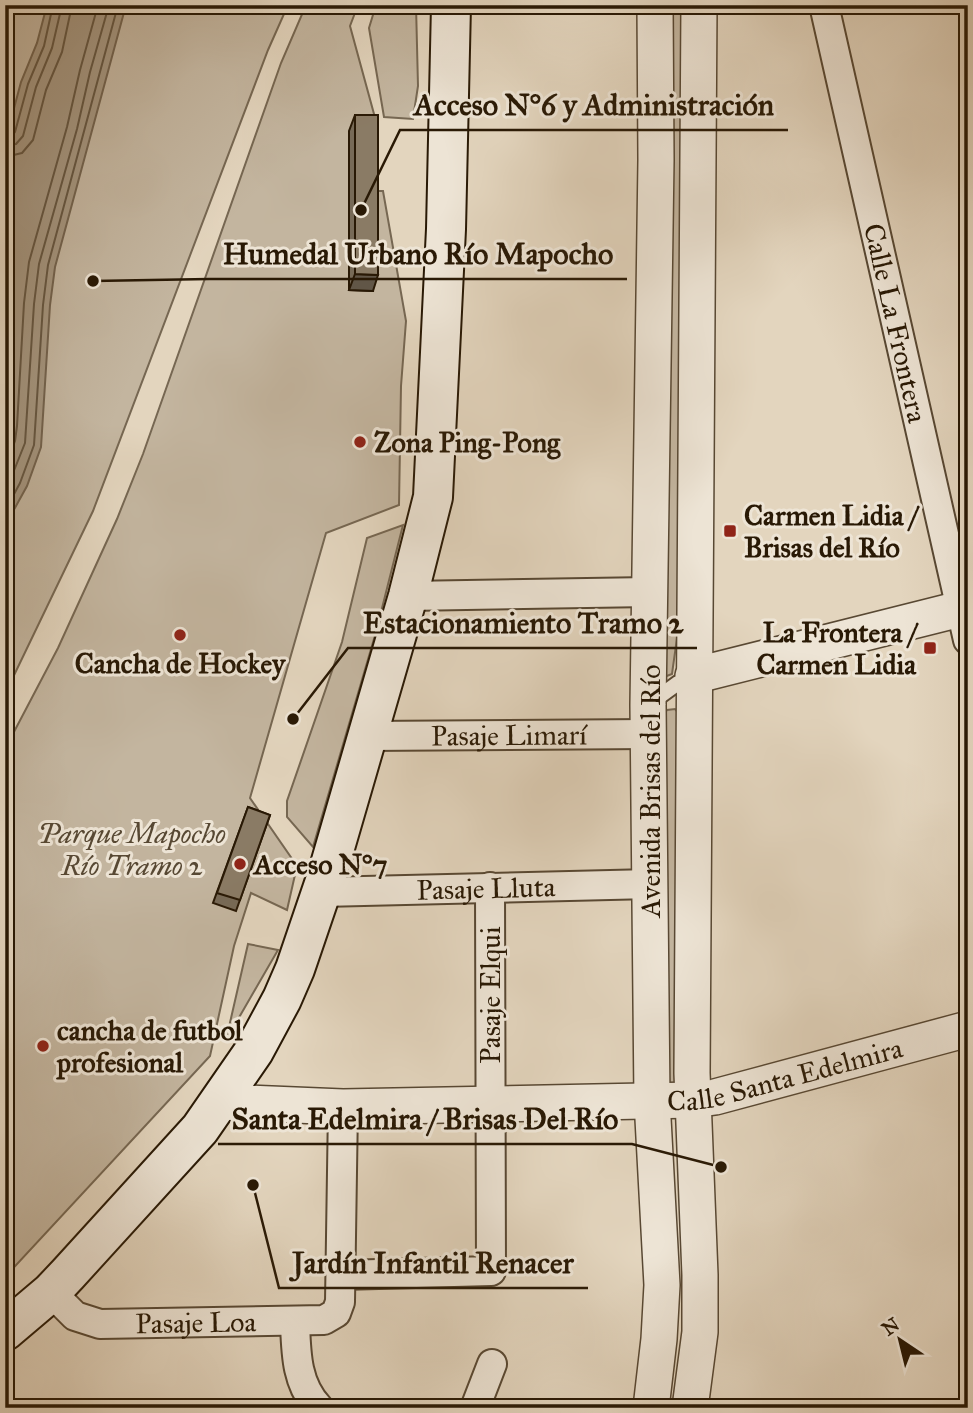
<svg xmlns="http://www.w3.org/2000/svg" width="973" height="1413" viewBox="0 0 973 1413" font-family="'IM FELL Great Primer',serif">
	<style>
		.green { fill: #c3b59f; stroke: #766752; stroke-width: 2 }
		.water { fill: #a4957f; stroke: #73634e; stroke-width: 2 }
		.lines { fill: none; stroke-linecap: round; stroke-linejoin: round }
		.shore { stroke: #665742; stroke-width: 2 }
		.service-casing { stroke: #584833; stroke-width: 18 }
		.minor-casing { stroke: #584833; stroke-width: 32 }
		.tertiary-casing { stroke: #584833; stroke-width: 38 }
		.secondary-casing { stroke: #291905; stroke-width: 42 }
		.service { stroke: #ede4d5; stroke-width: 14 }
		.minor { stroke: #ede4d5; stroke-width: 28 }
		.tertiary { stroke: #ede4d5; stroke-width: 35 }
		.secondary { stroke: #ede4d5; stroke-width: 38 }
		.wall { fill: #776a57; stroke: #291905; stroke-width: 2 }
		.shaded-wall { fill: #615647; stroke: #291905; stroke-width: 2 }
		.building { fill: #8a7b65; stroke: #291905; stroke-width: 2 }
		.poi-dot { fill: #8f2418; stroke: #ede4d5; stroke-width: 2.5 }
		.labels { text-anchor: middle; stroke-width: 6; stroke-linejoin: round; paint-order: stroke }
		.street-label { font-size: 28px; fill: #291905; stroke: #ede4d5 }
		.poi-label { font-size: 28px; font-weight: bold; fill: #291905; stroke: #ede4d5; text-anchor: start }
		.park-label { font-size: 28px; font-style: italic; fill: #574833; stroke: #ede4d5 }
		.leader { fill: none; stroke: #291905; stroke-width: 2.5 }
		.callout-dot { fill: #291905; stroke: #ede4d5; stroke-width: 2.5 }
		.callout-label { font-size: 30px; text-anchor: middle; font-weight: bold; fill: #291905; stroke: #ede4d5; stroke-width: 6; stroke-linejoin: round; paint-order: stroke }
	</style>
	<rect width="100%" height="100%" fill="#e3d5be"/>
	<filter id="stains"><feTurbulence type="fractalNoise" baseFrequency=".00286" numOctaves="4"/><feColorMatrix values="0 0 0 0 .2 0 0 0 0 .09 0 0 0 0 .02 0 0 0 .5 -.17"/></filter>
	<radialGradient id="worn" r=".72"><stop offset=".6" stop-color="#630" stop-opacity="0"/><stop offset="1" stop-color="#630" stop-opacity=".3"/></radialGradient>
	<g class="green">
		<path d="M5 5H288L268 50 93 511 5 694Z"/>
		<path d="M306 5H358L350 26 374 114V191H383L406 321 401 386 399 505 326 533 250 798 297 866 287 910 251 893 234 946 210 1056 5 1277V749L58 648 117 519 143 454 281 63Z"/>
		<path d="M376 5H416L418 86 413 119 384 117 369 28Z"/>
		<path d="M662 5H683L678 631 672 674 656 680Z"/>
		<path d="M403 525 376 632 313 847 287 817V801L342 642 367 538Z"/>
		<path d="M675 709 679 714 680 1086 665 1082 662 716 667 710Z"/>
		<path d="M248 944 278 950 226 1040Z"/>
	</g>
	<path class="water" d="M47 5H126L55 267 50 305 41 447 27 486 5 526V142L21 82 37 43Z"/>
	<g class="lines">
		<g class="shore">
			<path d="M5 138 12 136 15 132 28 84 44 46 53 5"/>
			<path d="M5 146 16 144 23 136 36 87 52 48 62 5"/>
			<path d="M5 157 22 153 33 140 46 90 62 52 72 5"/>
			<path d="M5 468 15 441 17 426 24 303 29 262 67 127 80 70 98 5"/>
			<path d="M5 493 25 443 34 304 39 264 77 129 90 72 109 5"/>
			<path d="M5 511 20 483 34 445 43 305 48 265 118 5"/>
		</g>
		<defs>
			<path id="service" d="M652 702 678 683 693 676"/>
			<g id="minor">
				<path id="s1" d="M824 5 968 640"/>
				<path d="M408 596 650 592"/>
				<path id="s2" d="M367 736 649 734"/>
				<path id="s3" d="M322 892 651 884"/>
				<path d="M341 1275 491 1271 490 887"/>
				<path id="s4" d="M51 1292 75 1316 100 1324 324 1320 336 1313 340 1302 343 1107"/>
				<path d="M295 1322C296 1352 296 1384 319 1408"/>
				<path d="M475 1408 492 1364"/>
			</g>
			<g id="tertiary">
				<path d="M693 676 968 607"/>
				<path id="s5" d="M221 1102 343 1107 693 1100 715 1097 968 1029"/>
				<path d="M651 1408 659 1339 662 1285 652 1100 648 705 656 160 655 5"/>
				<path d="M690 1408 700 1332V1275L692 1073 699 5"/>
			</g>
			<path id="secondary" d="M5 1331 51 1292 68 1274 200 1129 254 1051 282 999 295 969 327 875 408 596 433 497 446 229 451 5"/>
		</defs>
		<use href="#service" class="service-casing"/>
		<use href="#minor" class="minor-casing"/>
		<use href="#tertiary" class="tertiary-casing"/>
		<use href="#secondary" class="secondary-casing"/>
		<use href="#service" class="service"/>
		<use href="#minor" class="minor"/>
		<use href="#tertiary" class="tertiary"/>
		<use href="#secondary" class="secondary"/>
	</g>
	<g class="wall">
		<path d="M355 115 373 291 349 290V131Z"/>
		<path d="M248 807 270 815 236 911 213 903Z"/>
	</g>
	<g class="shaded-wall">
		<path d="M355 274 378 275 373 291 349 290Z"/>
		<path d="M13 818 9 829 5 834V829Z"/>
	</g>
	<g class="building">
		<path d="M355 115H378V275L355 274Z"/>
		<path d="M248 807 270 815 240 900 217 893Z"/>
		<path d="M5 812 13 818 5 829Z"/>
	</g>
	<g class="poi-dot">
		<circle cx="360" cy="442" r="7"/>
		<rect x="723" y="524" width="14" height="14" rx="3.5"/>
		<circle cx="180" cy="635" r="7"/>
		<rect x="923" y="641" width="14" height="14" rx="3.5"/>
		<circle cx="240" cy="864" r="7"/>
		<circle cx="43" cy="1046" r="7"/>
	</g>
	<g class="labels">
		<g class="street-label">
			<text dy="10" stroke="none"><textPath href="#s1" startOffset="326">Calle La Frontera</textPath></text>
			<text dy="10" stroke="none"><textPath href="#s2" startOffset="142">Pasaje Limarí</textPath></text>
			<text transform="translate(650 791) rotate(-90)" y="10">Avenida Brisas del Río</text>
			<text dy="10" stroke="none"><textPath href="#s3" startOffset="164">Pasaje Lluta</textPath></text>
			<text transform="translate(490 995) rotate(-90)" y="10">Pasaje Elqui</text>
			<text dy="10" stroke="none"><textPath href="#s5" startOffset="567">Calle Santa Edelmira</textPath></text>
			<text dy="10" stroke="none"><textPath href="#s4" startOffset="156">Pasaje Loa</textPath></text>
		</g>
		<g class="poi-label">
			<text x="374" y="452">Zona Ping-Pong</text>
			<text x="744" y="525">Carmen Lidia /<tspan x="744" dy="32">Brisas del Río</tspan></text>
			<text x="916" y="642" text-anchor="end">La Frontera /<tspan x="916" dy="32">Carmen Lidia</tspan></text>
			<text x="180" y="673" text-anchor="middle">Cancha de Hockey</text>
			<text x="254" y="874">Acceso N°7</text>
			<text x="57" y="1040">cancha de futbol<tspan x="57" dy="32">profesional</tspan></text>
		</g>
		<g class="park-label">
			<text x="132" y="843">Parque Mapocho<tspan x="132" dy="32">Río Tramo 2</tspan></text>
		</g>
	</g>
	<path class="leader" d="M361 210L400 130H788M93 281L209 279H627M293 719L348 648H697M721 1167L632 1144H218M253 1185L279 1288H588"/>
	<g class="callout-dot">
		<circle cx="361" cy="210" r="7"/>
		<circle cx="93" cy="281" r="7"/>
		<circle cx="293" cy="719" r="7"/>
		<circle cx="721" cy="1167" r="7"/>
		<circle cx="253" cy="1185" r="7"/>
	</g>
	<g class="callout-label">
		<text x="594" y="115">Acceso N°6 y Administración</text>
		<text x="418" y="264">Humedal Urbano Río Mapocho</text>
		<text x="523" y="633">Estacionamiento Tramo 2</text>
		<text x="425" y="1129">Santa Edelmira / Brisas Del Río</text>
		<text x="433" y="1273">Jardín Infantil Renacer</text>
	</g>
	<rect width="973" height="1413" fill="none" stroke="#e3d5be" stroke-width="28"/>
	<rect x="7" y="7" width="959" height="1399" fill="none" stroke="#291905" stroke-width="3.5"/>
	<rect x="14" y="14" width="945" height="1385" fill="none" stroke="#291905" stroke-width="2"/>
	<g transform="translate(900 1340) rotate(325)" stroke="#ede4d5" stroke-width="5" paint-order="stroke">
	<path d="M0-5L12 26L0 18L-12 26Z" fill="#291905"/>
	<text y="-10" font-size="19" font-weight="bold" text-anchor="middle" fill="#291905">N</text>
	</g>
	<rect width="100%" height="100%" filter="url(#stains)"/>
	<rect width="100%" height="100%" fill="url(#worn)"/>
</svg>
